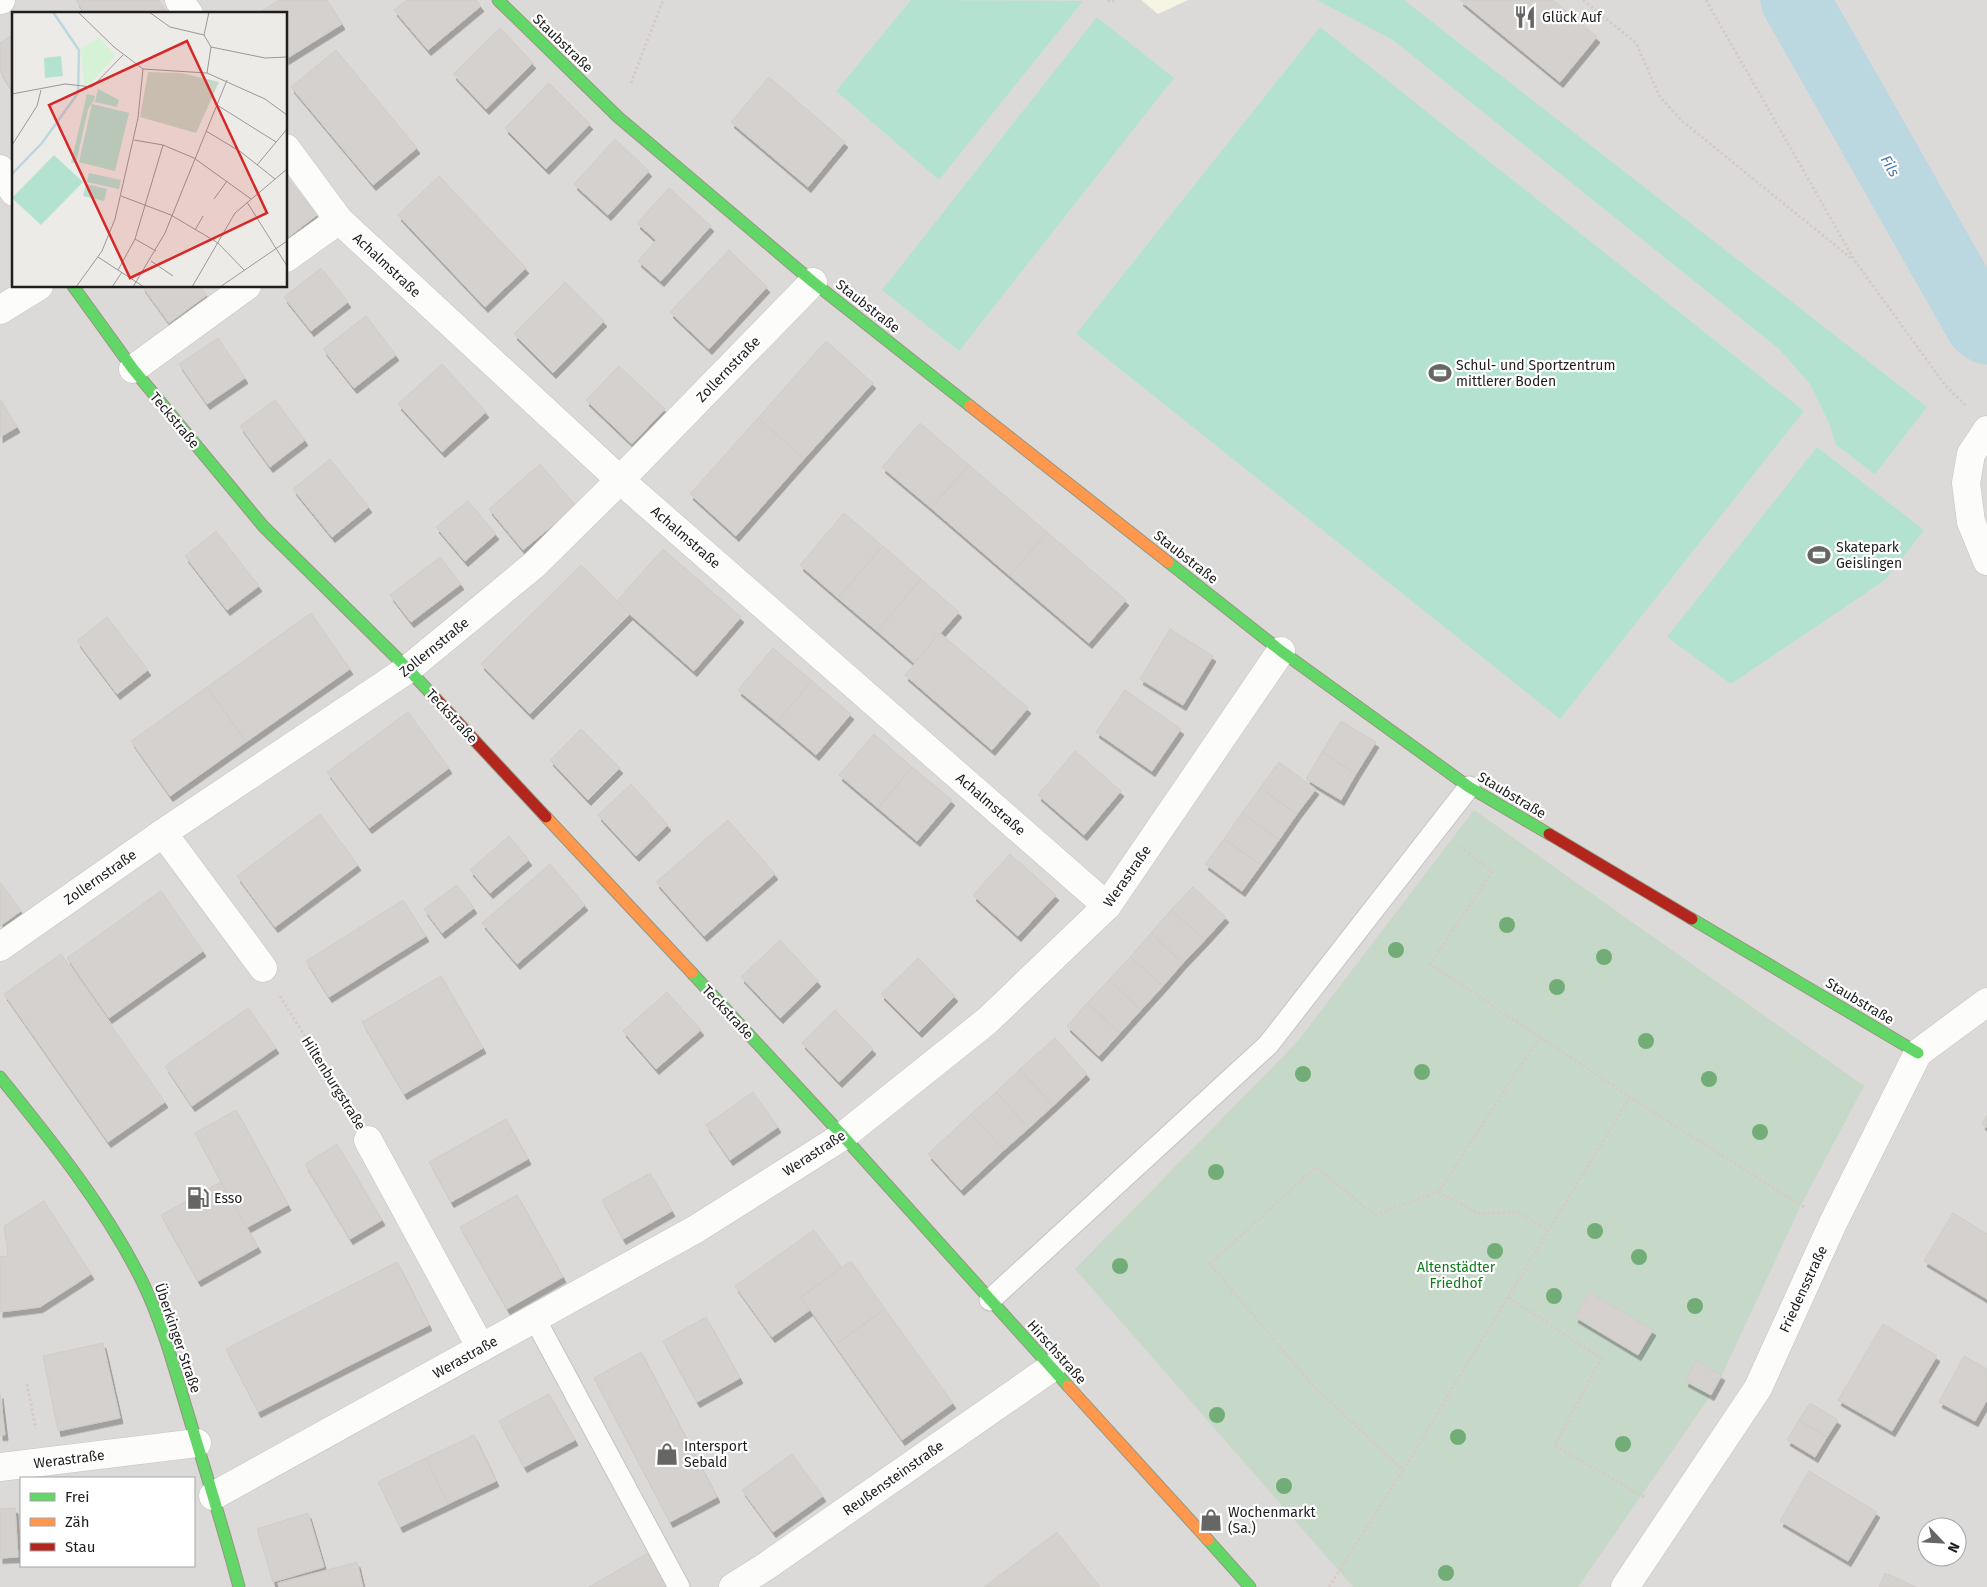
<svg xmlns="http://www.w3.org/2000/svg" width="1987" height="1587" viewBox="0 0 1987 1587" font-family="'Fira Sans',sans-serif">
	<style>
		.residential { fill: #dcdad8; fill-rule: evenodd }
		.education { fill: #f6f5e3 }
		.religious { fill: #dbdad8 }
		.cemetery { fill: #c6d8c7 }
		.pitch { fill: #b3e3d0 }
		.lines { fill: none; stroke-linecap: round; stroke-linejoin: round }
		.river { stroke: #bbd7df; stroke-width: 69 }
		.building { fill: #d4d1ce; stroke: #d0cdc8; filter: url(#shadow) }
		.lane-casing { stroke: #c5c4c3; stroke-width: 23 }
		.street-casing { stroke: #c5c4c3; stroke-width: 29 }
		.fast-casing { stroke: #94967f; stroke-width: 13 }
		.slow-casing { stroke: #94967f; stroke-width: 13 }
		.jam-casing { stroke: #94967f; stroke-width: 13 }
		.path { stroke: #d6cac7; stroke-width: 3; stroke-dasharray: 2.5 2.5; stroke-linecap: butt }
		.lane { stroke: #fcfcfb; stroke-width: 21 }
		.street { stroke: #fcfcfb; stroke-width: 28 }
		.fast { stroke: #63d668; stroke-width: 11 }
		.slow { stroke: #ff974d; stroke-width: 11 }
		.jam { stroke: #b3261e; stroke-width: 11 }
		.tree { fill: #72ad77 }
		.labels { text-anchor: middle; stroke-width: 4.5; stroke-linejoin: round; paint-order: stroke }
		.poi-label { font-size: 14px; fill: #1e1e1e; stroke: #fff; text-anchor: start }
		.street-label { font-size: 14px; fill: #1e1e1e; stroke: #fff }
		.park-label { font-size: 14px; fill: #0e7b1b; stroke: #fff }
		.water-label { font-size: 15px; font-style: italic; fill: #4c79ad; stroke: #fff }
		.inset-river { fill: none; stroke: #bbd7df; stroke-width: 2.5 }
		.inset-road { fill: none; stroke: #9a9997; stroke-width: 1 }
		.view { fill: #d62828; fill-opacity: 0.15; stroke: #d62828; stroke-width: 2.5 }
		.inset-edge { fill: none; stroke: #1e1e1e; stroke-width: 2.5 }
	</style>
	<defs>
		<filter id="shadow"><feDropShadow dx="3" dy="5.5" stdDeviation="0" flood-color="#0004"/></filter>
	</defs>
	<rect width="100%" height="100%" fill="#edebe7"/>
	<path class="residential" d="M0 0H1987V1587H0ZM14 14H286V286H14ZM21 1478H194V1566H21ZM1927 1527H1957V1557H1927Z"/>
	<path class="education" d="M1141 0H1188L1158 14Z"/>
	<g class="religious">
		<path d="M554 0H645L600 62Z"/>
		<path d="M1987 648V928L1847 997 1770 904 1737 911 1669 798Z"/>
	</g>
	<path class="cemetery" d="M1474 810 1864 1086 1801 1205 1722 1375 1711 1395 1578 1587H1353L1075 1269 1298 1041Z"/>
	<g class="pitch">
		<path d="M911 0 1083 1 939 180 836 91Z"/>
		<path d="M1317 0H1404L1927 407 1875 474 1836 445 1829 423 1810 384 1779 349 1393 40Z"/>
		<path d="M1097 17 1174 78 959 351 882 290Z"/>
		<path d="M1320 27 1804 411 1560 719 1076 334Z"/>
		<path d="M1817 447 1924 530 1885 580 1731 684 1667 637Z"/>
	</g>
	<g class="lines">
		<path class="river" d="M1795 0 1980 325 1987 330"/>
	</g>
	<g class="building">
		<path d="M76 0H159L166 11 162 14H85Z"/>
		<path d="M279 0H327L342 24 286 59V14H257Z"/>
		<path d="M407 0H476L481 6 428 50 394 10Z"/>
		<path d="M1460 0H1553L1597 37 1560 82Z"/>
		<path d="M500 28 533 63 486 109 453 74Z"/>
		<path d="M14 34V94L0 71V43Z"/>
		<path d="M336 50 417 148 373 185 291 87Z"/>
		<path d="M769 77 845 142 808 187 731 122Z"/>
		<path d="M549 83 590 124 546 169 505 128Z"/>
		<path d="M615 139 649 171 608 215 574 184Z"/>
		<path d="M286 176 317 215 286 239Z"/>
		<path d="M439 176 526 268 485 307 398 215Z"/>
		<path d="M669 188 711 226 661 281 638 261 656 240 637 223Z"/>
		<path d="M729 250 767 287 709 349 670 312Z"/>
		<path d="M321 268 348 302 311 331 284 297Z"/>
		<path d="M565 282 604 321 553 373 514 334Z"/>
		<path d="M142 286H200L207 295 169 323Z"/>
		<path d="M366 316 396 355 354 388 323 349Z"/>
		<path d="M218 338 245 378 207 404 179 364Z"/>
		<path d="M826 341 873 383 804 459 758 418Z"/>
		<path d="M442 364 486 412 442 452 398 404Z"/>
		<path d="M619 366 665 409 632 444 586 400Z"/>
		<path d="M0 399 17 427 0 437Z"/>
		<path d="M275 400 305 440 270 467 240 426Z"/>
		<path d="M758 418 804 459 736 536 690 494Z"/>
		<path d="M920 423 969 465 931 508 882 467Z"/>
		<path d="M330 459 369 507 332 537 293 489Z"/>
		<path d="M540 464 576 506 523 550 489 509Z"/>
		<path d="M969 465 1047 532 1010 576 931 508Z"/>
		<path d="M468 501 496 534 465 561 436 527Z"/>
		<path d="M844 513 883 546 838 598 800 565Z"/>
		<path d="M216 531 259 586 227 610 185 556Z"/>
		<path d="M1047 532 1126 600 1089 643 1010 576Z"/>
		<path d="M883 546 921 579 877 631 838 598Z"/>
		<path d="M663 549 741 617 694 671 616 602Z"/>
		<path d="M440 557 461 584 411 622 390 595Z"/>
		<path d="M581 565 630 614 530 714 481 664Z"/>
		<path d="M921 579 959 612 914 663 877 631Z"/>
		<path d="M311 613 350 669 246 742 207 687Z"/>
		<path d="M107 617 148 670 117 694 77 641Z"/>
		<path d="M1170 629 1213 656 1183 705 1140 679Z"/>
		<path d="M940 633 1028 708 992 750 905 675Z"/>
		<path d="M773 648 812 681 777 722 738 690Z"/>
		<path d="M812 681 851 714 816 755 777 722Z"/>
		<path d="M207 687 246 742 170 796 131 741Z"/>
		<path d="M1125 690 1181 729 1152 771 1096 732Z"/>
		<path d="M408 712 449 768 369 828 327 772Z"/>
		<path d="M1341 721 1376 742 1356 774 1322 752Z"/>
		<path d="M581 729 620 768 588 800 550 760Z"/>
		<path d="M874 734 912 767 878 808 839 775Z"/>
		<path d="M1075 751 1121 791 1084 835 1038 795Z"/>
		<path d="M1322 752 1356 774 1341 800 1306 779Z"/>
		<path d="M1279 762 1316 789 1297 814 1260 788Z"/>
		<path d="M912 767 952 800 917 841 878 808Z"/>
		<path d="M631 784 668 825 636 856 598 815Z"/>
		<path d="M1260 788 1297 814 1279 840 1242 813Z"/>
		<path d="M1242 813 1279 840 1261 865 1224 839Z"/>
		<path d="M320 814 358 865 275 927 237 876Z"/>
		<path d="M728 820 775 874 704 936 656 882Z"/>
		<path d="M509 836 529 860 490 893 470 870Z"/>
		<path d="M1224 839 1261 865 1242 891 1205 864Z"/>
		<path d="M1010 854 1056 895 1018 936 973 895Z"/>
		<path d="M550 864 585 905 517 964 482 923Z"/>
		<path d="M0 882 21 911 0 926Z"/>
		<path d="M457 885 474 908 442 933 424 909Z"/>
		<path d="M1193 887 1226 917 1205 940 1171 910Z"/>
		<path d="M161 891 203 951 109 1018 67 958Z"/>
		<path d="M403 900 426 936 329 997 306 961Z"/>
		<path d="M1171 910 1205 940 1183 963 1151 933Z"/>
		<path d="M1151 933 1183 963 1163 986 1130 957Z"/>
		<path d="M780 940 818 981 780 1018 741 977Z"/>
		<path d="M61 954 165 1102 108 1142 4 994Z"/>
		<path d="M1130 957 1163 986 1141 1010 1109 980Z"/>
		<path d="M918 958 955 996 919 1032 881 994Z"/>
		<path d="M441 976 483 1048 404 1094 362 1022Z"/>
		<path d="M1109 980 1141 1010 1120 1033 1087 1003Z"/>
		<path d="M667 992 701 1030 656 1069 623 1031Z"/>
		<path d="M1087 1003 1120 1033 1099 1056 1067 1026Z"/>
		<path d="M248 1008 276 1048 192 1106 165 1066Z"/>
		<path d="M835 1010 873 1049 839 1082 802 1043Z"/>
		<path d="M1055 1038 1087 1074 1053 1106 1020 1069Z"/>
		<path d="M1020 1069 1053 1106 1029 1128 996 1092Z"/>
		<path d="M753 1092 778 1127 730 1160 706 1125Z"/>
		<path d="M996 1092 1029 1128 1004 1150 971 1114Z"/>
		<path d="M236 1110 288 1205 246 1228 195 1133Z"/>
		<path d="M971 1114 1004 1150 961 1190 928 1154Z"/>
		<path d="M1987 1115V1127L1982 1124Z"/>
		<path d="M506 1119 528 1159 451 1202 429 1162Z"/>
		<path d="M337 1144 382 1220 350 1239 305 1164Z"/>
		<path d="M650 1173 672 1211 623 1239 602 1200Z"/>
		<path d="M221 1182 258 1247 198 1281 161 1215Z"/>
		<path d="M517 1195 563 1277 507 1309 460 1227Z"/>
		<path d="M44 1201 91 1274 40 1307 0 1312V1257L8 1256 4 1226Z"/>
		<path d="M1953 1213 1987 1234V1299L1924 1261Z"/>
		<path d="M814 1230 842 1268 801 1297 810 1310 772 1337 735 1286Z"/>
		<path d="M851 1261 885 1309 835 1345 801 1297Z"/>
		<path d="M397 1262 429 1325 258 1412 226 1349Z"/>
		<path d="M1589 1292 1653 1330 1638 1355 1575 1317Z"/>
		<path d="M885 1309 953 1403 902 1440 835 1345Z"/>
		<path d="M706 1317 740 1378 697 1402 663 1341Z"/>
		<path d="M1883 1324 1937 1356 1892 1431 1838 1400Z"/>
		<path d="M103 1343 120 1418 58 1431 43 1356Z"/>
		<path d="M641 1352 717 1497 670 1522 594 1378Z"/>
		<path d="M1964 1356 1987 1369V1400L1975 1421 1939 1402Z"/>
		<path d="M1696 1361 1722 1375 1711 1395 1685 1381Z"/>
		<path d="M0 1393 5 1435H0Z"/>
		<path d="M549 1394 575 1440 524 1467 499 1421Z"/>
		<path d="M1810 1403 1838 1420 1827 1437 1799 1420Z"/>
		<path d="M1799 1420 1827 1437 1815 1457 1787 1440Z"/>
		<path d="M474 1435 496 1481 448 1504 426 1458Z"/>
		<path d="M792 1454 823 1496 773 1532 742 1490Z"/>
		<path d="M426 1458 448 1504 400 1527 378 1482Z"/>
		<path d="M1809 1471 1877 1512 1848 1561 1780 1521Z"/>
		<path d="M15 1508 18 1557 0 1558V1509Z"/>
		<path d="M308 1513 324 1567 273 1582 257 1529Z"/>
		<path d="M1057 1532 1100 1587H984Z"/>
		<path d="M648 1553 667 1587H589Z"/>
		<path d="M357 1562 363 1587H279L278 1583Z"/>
		<path d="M1885 1573 1916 1587H1879Z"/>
	</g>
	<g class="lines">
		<defs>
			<g id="lane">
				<path d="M990 1300 1268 1045 1469 787"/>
				<path d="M535 1319 679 1587"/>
			</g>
			<g id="street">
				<path d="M0 0H1"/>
				<path d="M179 0 189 14"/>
				<path d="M286 148 339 220 620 480 1107 906"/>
				<path d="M0 169 14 192"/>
				<path d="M286 258 339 220"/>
				<path d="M0 310 39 286"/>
				<path d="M133 369 247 286"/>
				<path d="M1987 430 1971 454 1966 483 1971 522 1987 561"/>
				<path d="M163 833 263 968"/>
				<path d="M0 947 163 833 408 669 534 565 620 480 813 282"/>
				<path d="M368 1140 481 1348"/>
				<path d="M0 1467 197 1443"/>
				<path d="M213 1496 696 1229 843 1136 987 1021 1107 906 1281 651"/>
				<path d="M733 1587 765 1567 1051 1368"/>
				<path d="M1625 1587 1758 1388 1833 1223 1918 1053 1987 1002"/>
			</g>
			<g id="fast">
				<path d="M498 0 618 117 813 282 970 406"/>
				<path d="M73 286 133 369 263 526 408 669 436 699"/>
				<path d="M1168 562 1281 651 1469 787 1549 834"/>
				<path d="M1692 919 1918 1053"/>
				<path d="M692 973 843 1136 1068 1386"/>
				<path d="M0 1077C52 1141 105 1207 142 1281 163 1324 175 1371 189 1417 206 1473 224 1530 239 1587"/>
				<path d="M1208 1540 1250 1587"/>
			</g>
			<g id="slow">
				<path d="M970 406 1168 562"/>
				<path d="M546 817 692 973"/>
				<path d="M1068 1386 1208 1540"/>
			</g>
			<g id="jam">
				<path d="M436 699 546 817"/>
				<path d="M1549 834 1692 919"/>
			</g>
		</defs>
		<use href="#lane" class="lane-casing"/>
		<use href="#street" class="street-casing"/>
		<use href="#fast" class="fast-casing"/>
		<use href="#slow" class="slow-casing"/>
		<use href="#jam" class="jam-casing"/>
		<g class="path">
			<path d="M1108 0 1110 2 1116 0"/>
			<path d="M1583 0 1636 43 1660 97 1682 121 1852 259"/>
			<path d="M1706 0 1855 261 1945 385 1966 406"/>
			<path d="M631 83 663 0"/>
			<path d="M1460 847 1492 872 1430 964 1630 1097 1804 1207"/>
			<path d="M280 996 351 1111"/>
			<path d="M1630 1097 1508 1297 1601 1358 1555 1446 1644 1497"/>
			<path d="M1438 1192 1480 1214 1517 1212 1548 1231"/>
			<path d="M1508 1297 1403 1470 1313 1386 1210 1264 1316 1167 1375 1215 1438 1192 1540 1037"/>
			<path d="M27 1384 36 1429"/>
			<path d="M1329 1587 1403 1470"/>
		</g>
		<use href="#lane" class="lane"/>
		<use href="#street" class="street"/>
		<use href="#fast" class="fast"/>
		<use href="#slow" class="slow"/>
		<use href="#jam" class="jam"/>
	</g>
	<g class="tree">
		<circle cx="1507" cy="925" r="8"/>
		<circle cx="1396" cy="950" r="8"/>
		<circle cx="1604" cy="957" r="8"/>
		<circle cx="1557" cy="987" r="8"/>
		<circle cx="1646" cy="1041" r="8"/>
		<circle cx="1422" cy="1072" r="8"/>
		<circle cx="1303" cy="1074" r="8"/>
		<circle cx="1709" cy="1079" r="8"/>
		<circle cx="1760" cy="1132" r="8"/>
		<circle cx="1216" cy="1172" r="8"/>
		<circle cx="1595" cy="1231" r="8"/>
		<circle cx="1495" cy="1251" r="8"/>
		<circle cx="1639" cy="1257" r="8"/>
		<circle cx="1120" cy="1266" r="8"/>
		<circle cx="1554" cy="1296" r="8"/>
		<circle cx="1695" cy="1306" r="8"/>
		<circle cx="1217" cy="1415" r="8"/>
		<circle cx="1458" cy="1437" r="8"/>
		<circle cx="1623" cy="1444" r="8"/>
		<circle cx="1284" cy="1486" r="8"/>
		<circle cx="1446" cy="1573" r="8"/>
	</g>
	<defs>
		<symbol id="restaurant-bare" viewBox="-9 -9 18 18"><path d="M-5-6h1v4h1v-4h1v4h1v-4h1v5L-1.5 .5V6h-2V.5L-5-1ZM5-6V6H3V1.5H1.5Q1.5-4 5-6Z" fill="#666664" stroke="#fff" stroke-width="2.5" paint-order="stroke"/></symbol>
		<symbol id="stadium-bare" viewBox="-9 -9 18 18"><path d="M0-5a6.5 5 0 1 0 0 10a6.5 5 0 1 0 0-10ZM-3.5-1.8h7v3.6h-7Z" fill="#666664" stroke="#fff" stroke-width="2.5" paint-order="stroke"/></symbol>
		<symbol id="fuel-bare" viewBox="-9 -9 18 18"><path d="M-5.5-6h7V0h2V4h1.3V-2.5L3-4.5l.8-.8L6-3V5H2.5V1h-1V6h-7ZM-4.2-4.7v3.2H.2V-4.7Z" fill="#666664" stroke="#fff" stroke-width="2.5" paint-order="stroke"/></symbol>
		<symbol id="shop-bare" viewBox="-9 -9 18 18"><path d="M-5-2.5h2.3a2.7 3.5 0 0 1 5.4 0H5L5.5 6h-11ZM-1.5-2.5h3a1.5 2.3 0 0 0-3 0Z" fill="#666664" stroke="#fff" stroke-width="2.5" paint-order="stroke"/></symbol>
	</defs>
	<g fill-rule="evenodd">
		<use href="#restaurant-bare" x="1509" y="1" width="32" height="32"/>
		<use href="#stadium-bare" x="1424" y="357" width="32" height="32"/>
		<use href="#stadium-bare" x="1803" y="539" width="32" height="32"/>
		<use href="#fuel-bare" x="182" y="1182" width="32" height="32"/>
		<use href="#shop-bare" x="651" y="1438" width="32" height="32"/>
		<use href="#shop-bare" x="1195" y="1504" width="32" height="32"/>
	</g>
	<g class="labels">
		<g class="poi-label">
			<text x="1542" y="22">Glück Auf</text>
			<text x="1456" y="370">Schul- und Sportzentrum<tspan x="1456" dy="16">mittlerer Boden</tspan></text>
			<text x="1836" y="552">Skatepark<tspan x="1836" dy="16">Geislingen</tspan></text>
			<text x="214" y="1203">Esso</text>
			<text x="684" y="1451">Intersport<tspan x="684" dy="16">Sebald</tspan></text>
			<text x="1228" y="1517">Wochenmarkt<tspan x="1228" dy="16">(Sa.)</tspan></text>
		</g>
		<g class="street-label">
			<text transform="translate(563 43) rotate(44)" y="5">Staubstraße</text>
			<text transform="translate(387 265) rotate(43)" y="5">Achalmstraße</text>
			<text transform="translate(868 306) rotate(38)" y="5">Staubstraße</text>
			<text transform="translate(728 369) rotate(-46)" y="5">Zollernstraße</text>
			<text transform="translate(175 420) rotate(50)" y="5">Teckstraße</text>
			<text transform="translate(686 537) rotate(41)" y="5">Achalmstraße</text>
			<text transform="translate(1186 557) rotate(38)" y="5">Staubstraße</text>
			<text transform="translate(434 647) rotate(-39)" y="5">Zollernstraße</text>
			<text transform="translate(452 716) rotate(47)" y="5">Teckstraße</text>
			<text transform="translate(1512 795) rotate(31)" y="5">Staubstraße</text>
			<text transform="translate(991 804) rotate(41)" y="5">Achalmstraße</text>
			<text transform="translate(1127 876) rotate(-55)" y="5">Werastraße</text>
			<text transform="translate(100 877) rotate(-35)" y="5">Zollernstraße</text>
			<text transform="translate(1860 1001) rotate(31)" y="5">Staubstraße</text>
			<text transform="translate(728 1012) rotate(47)" y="5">Teckstraße</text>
			<text transform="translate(334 1083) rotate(58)" y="5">Hiltenburgstraße</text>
			<text transform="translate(814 1153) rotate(-33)" y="5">Werastraße</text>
			<text transform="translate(1803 1289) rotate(-65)" y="5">Friedensstraße</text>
			<text transform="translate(178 1338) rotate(71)" y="5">Überkinger Straße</text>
			<text transform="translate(1057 1352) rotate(48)" y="5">Hirschstraße</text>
			<text transform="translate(465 1357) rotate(-29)" y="5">Werastraße</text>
			<text transform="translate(69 1459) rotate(-7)" y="5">Werastraße</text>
			<text transform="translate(893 1478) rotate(-35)" y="5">Reußensteinstraße</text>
		</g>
		<g class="park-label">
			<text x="1456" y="1272">Altenstädter<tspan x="1456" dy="16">Friedhof</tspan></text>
		</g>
		<g class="water-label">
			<text transform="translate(1890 166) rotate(60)" y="5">Fils</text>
		</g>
	</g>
	<g transform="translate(12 12)">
		<rect width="275" height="275" fill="#edebe7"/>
		<path d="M136 60 169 61 207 70 184 121 128 105Z" fill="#c6d8c7"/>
		<path d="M87 25 103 44 78 72H72L69 37Z" fill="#d6f2d6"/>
		<path d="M49 44 51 64 33 66 32 46ZM86 77 107 88 105 95 83 90ZM75 82 83 84 82 88 76 97 64 151H59ZM80 92 117 101 103 159 67 150ZM42 143 71 170 29 213 0 186ZM77 161 109 168 107 177 75 170ZM74 172 95 177 92 189 71 184Z" fill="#b3e3d0"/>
		<path class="inset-river" d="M0 162 30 131 66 81 67 38 41 0"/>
		<path class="inset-road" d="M66 0 102 35 131 57 195 61 253 87 275 103M137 0 158 15 192 23M197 0 192 23 199 35M195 61 199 35 253 46 275 45M0 82 53 72 80 75 111 43M205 93 264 130M194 119 229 140 263 167M122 128 151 133 182 146 239 187M0 133 25 94 29 78M245 153 275 117M109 184 159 203 206 231 232 258M202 187 215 169M235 190 275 254M183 218 191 204M123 227 144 239M86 245 132 275M139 249 161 264M106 258 123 227 151 133M64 275 90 239 103 207 126 106 131 57M100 275 110 260M121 275 153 221 215 68M180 275 223 201 275 157M208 275 275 229"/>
		<path class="view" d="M175 29 255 201 118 266 37 93Z"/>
		<rect width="275" height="275" class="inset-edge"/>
	</g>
	<rect x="20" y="1477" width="175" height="90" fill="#ffffff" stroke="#a5a5a5"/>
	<rect x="30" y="1493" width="25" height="8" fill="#63d668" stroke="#a5a5a5"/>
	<text x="65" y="1502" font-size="15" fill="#1e1e1e">Frei</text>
	<rect x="30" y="1518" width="25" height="8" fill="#ff974d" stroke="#a5a5a5"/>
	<text x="65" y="1527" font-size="15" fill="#1e1e1e">Zäh</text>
	<rect x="30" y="1543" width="25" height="8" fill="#b3261e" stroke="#a5a5a5"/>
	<text x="65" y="1552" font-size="15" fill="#1e1e1e">Stau</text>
	<g transform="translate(1942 1542) rotate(115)"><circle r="24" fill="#ffffff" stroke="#a5a5a5"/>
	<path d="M0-4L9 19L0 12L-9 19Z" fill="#666664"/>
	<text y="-8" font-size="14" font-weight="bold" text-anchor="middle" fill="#1e1e1e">N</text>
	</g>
</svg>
